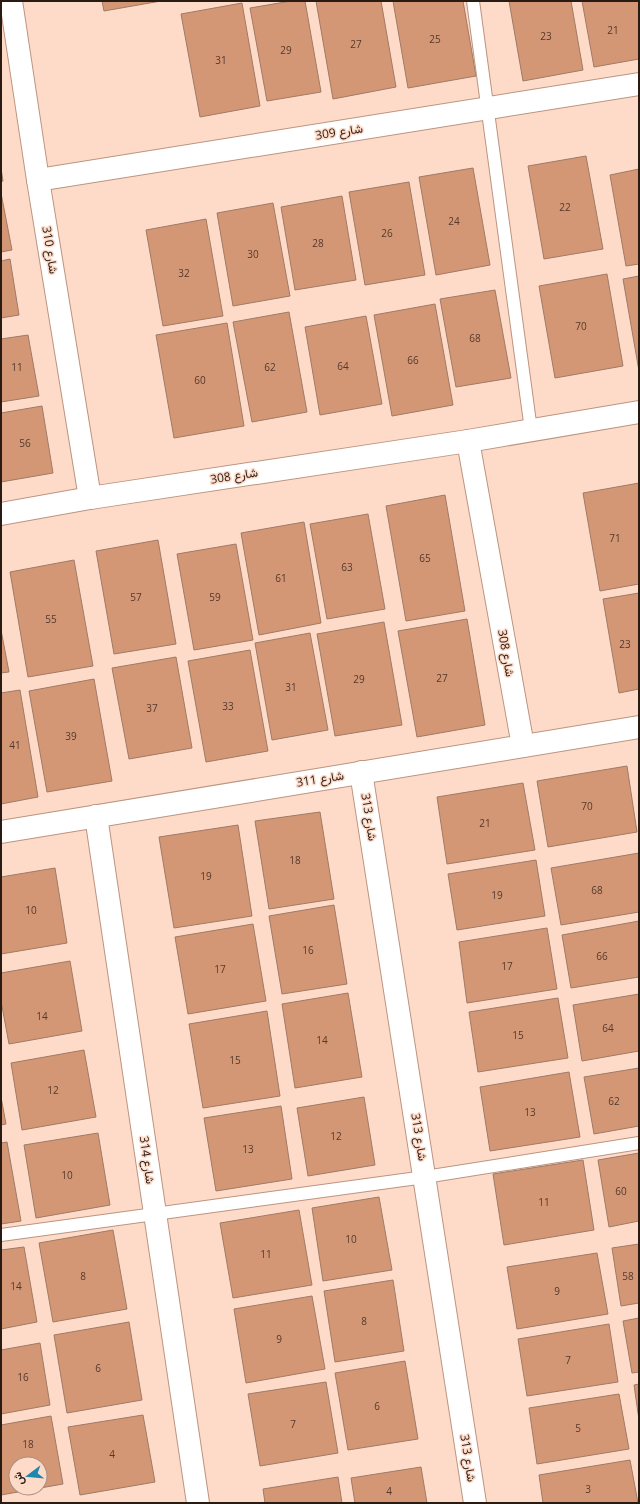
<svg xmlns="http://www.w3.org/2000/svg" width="640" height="1504" viewBox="0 0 640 1504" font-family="'Open Sans',Vazirmatn,sans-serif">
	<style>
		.building { fill: #d49776; stroke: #a07a65; fill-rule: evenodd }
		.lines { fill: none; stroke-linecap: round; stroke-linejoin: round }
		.service-casing { stroke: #bc947f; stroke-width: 14 }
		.minor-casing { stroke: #bc947f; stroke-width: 24 }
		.service { stroke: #fff; stroke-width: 12 }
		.minor { stroke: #fff; stroke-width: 22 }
		.labels { text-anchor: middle; stroke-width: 3; stroke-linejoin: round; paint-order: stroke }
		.number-label { font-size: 10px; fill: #54392b }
		.street-label { font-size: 12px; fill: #291a12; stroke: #fedbc9 }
	</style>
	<rect width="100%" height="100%" fill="#fedbc9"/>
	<g class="building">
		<path d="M102 1H161L104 11Z"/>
		<path d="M291 1H305L321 92 267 101 250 8Z"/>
		<path d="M316 1H381L396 87 333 99Z"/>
		<path d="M393 1H463L476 76 408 88Z"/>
		<path d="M509 1H571L583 70 523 81Z"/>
		<path d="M582 1H639V59L594 67Z"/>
		<path d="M242 3 260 106 200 117 181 14Z"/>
		<path d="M586 156 603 249 544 259 528 166Z"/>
		<path d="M1 168 3 181 1 182Z"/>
		<path d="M473 168 490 265 436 275 419 177Z"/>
		<path d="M639 169V264L626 266 610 175Z"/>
		<path d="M409 182 425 275 365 285 349 192Z"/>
		<path d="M1 193 12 250 1 252Z"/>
		<path d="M342 196 356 280 295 290 281 207Z"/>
		<path d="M273 203 290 296 233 306 217 213Z"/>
		<path d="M206 219 223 316 163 326 146 230Z"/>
		<path d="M10 259 19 315 1 318V261Z"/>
		<path d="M607 274 623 366 555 378 539 286Z"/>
		<path d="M639 276V371L623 279Z"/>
		<path d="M495 290 511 378 456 387 440 299Z"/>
		<path d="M435 304 453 405 392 416 374 315Z"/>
		<path d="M289 312 307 412 252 422 233 322Z"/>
		<path d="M366 316 382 404 320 415 305 327Z"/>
		<path d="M227 323 244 426 174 438 156 335Z"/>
		<path d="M28 335 39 396 1 402V339Z"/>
		<path d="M42 406 53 473 1 482V413Z"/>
		<path d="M639 483V584L600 591 583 493Z"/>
		<path d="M445 495 465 611 406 621 386 506Z"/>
		<path d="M368 514 385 609 327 619 310 524Z"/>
		<path d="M304 522 321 623 259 635 241 533Z"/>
		<path d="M158 540 176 644 114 654 96 551Z"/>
		<path d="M236 544 253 640 194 650 177 554Z"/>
		<path d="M74 560 93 666 28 677 10 572Z"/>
		<path d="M639 593V689L619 693 603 599Z"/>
		<path d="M467 619 485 725 417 737 398 631Z"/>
		<path d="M384 622 402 725 335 736 317 634Z"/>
		<path d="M1 630 9 672 1 673Z"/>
		<path d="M310 633 328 730 272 740 255 643Z"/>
		<path d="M250 650 268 751 206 762 188 661Z"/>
		<path d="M176 657 192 748 129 759 112 668Z"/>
		<path d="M94 679 112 781 47 792 29 691Z"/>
		<path d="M20 690 38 797 1 804V693Z"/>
		<path d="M627 766 637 832 548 847 537 781Z"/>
		<path d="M523 783 535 850 447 864 437 797Z"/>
		<path d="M320 812 334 899 269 909 255 821Z"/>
		<path d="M238 825 252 916 174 928 159 837Z"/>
		<path d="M639 853V912L561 925 551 868Z"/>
		<path d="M536 860 545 916 457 930 448 874Z"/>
		<path d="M55 868 67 943 1 954V877Z"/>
		<path d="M334 905 347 984 282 994 269 916Z"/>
		<path d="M639 921V977L571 988 562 935Z"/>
		<path d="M253 924 266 1001 188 1014 175 937Z"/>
		<path d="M547 928 557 989 467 1003 459 942Z"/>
		<path d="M70 961 82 1031 9 1044 1 1001V973Z"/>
		<path d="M348 993 362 1077 295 1088 282 1004Z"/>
		<path d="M639 994V1051L582 1061 573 1005Z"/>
		<path d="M558 998 568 1058 478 1072 469 1012Z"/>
		<path d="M267 1011 280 1096 203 1108 189 1024Z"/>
		<path d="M84 1050 96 1117 22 1130 11 1063Z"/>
		<path d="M639 1068V1126L594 1134 584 1077Z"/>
		<path d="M569 1072 580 1137 490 1151 480 1087Z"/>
		<path d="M1 1097 6 1124 1 1125Z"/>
		<path d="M364 1097 375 1165 308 1176 297 1108Z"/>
		<path d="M281 1106 292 1179 216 1191 204 1118Z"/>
		<path d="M98 1133 110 1205 36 1218 24 1145Z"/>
		<path d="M7 1142 21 1221 1 1224V1143Z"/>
		<path d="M639 1153V1221L609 1227 598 1160Z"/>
		<path d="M583 1160 594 1230 504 1245 493 1174Z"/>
		<path d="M379 1197 392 1270 323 1281 312 1208Z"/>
		<path d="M299 1210 312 1285 233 1298 220 1223Z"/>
		<path d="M113 1230 127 1309 53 1322 39 1243Z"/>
		<path d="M639 1244V1303L621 1306 612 1248Z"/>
		<path d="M24 1247 37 1322 1 1329V1250Z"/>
		<path d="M597 1253 608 1314 517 1329 507 1267Z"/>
		<path d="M393 1280 404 1351 335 1362 324 1291Z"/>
		<path d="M312 1296 325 1369 246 1383 234 1309Z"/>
		<path d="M639 1318V1372L632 1373 623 1321Z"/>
		<path d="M129 1322 142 1400 67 1413 54 1335Z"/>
		<path d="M609 1324 618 1382 527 1396 518 1339Z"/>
		<path d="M40 1343 50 1405 1 1414V1350Z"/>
		<path d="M405 1361 418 1439 348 1450 335 1373Z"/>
		<path d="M326 1382 338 1453 260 1466 248 1394Z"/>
		<path d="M639 1384V1420L634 1385Z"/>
		<path d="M619 1394 629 1449 537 1464 529 1408Z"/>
		<path d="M143 1415 155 1482 80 1495 68 1427Z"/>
		<path d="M51 1416 63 1484 1 1495V1425ZM16 1464H40V1488H16Z"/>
		<path d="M630 1460 638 1503H543L539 1475Z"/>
		<path d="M421 1467 427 1503H355L351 1478Z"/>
		<path d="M338 1477 342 1503H265L263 1489Z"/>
	</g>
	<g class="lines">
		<defs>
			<g id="service">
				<path d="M473 1 531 430"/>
				<path d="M1 1235 425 1177 639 1143"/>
			</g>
			<g id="minor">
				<path d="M11 1 38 180 90 498"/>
				<path d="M38 180 639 84"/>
				<path d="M468 441 523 746"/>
				<path d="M1 514 90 498 468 441 639 412"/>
				<path d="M361 772 475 1503"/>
				<path d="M96 816 198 1503"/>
				<path d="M1 832 639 727"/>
			</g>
		</defs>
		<use href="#service" class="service-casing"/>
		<use href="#minor" class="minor-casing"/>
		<use href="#service" class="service"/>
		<use href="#minor" class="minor"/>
	</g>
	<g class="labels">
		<g class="number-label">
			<text x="613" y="34">21</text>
			<text x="546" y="40">23</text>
			<text x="435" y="43">25</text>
			<text x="356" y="48">27</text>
			<text x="286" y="54">29</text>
			<text x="221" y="64">31</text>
			<text x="565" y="211">22</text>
			<text x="454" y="225">24</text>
			<text x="387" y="237">26</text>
			<text x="318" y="247">28</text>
			<text x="253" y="258">30</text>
			<text x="184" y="277">32</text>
			<text x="581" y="330">70</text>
			<text x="475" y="342">68</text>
			<text x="413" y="364">66</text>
			<text x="343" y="370">64</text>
			<text x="17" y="371">11</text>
			<text x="270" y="371">62</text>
			<text x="200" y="384">60</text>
			<text x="25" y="447">56</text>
			<text x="615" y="542">71</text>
			<text x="425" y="562">65</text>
			<text x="347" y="571">63</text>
			<text x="281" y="582">61</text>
			<text x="136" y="601">57</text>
			<text x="215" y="601">59</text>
			<text x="51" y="623">55</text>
			<text x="625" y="648">23</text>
			<text x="442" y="682">27</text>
			<text x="359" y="683">29</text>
			<text x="291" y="691">31</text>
			<text x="228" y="710">33</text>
			<text x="152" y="712">37</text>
			<text x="71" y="740">39</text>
			<text x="15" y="749">41</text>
			<text x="587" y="810">70</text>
			<text x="485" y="827">21</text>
			<text x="295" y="864">18</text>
			<text x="206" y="880">19</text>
			<text x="597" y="894">68</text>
			<text x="497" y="899">19</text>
			<text x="31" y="914">10</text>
			<text x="308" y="954">16</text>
			<text x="602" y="960">66</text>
			<text x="507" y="970">17</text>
			<text x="220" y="973">17</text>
			<text x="42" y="1020">14</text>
			<text x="608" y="1032">64</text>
			<text x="518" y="1039">15</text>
			<text x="322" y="1044">14</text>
			<text x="235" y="1064">15</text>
			<text x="53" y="1094">12</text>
			<text x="614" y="1105">62</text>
			<text x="530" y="1116">13</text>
			<text x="336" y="1140">12</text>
			<text x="248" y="1153">13</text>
			<text x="67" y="1179">10</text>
			<text x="621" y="1195">60</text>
			<text x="544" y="1206">11</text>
			<text x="351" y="1243">10</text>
			<text x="266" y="1258">11</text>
			<text x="83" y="1280">8</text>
			<text x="628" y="1280">58</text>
			<text x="16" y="1290">14</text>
			<text x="557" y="1295">9</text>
			<text x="364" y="1325">8</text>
			<text x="279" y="1343">9</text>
			<text x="568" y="1364">7</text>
			<text x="98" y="1372">6</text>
			<text x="23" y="1381">16</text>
			<text x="377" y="1410">6</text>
			<text x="293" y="1428">7</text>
			<text x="578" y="1432">5</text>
			<text x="28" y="1448">18</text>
			<text x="112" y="1458">4</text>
			<text x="588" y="1493">3</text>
			<text x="389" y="1495">4</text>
		</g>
		<g class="street-label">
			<text transform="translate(339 132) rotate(-9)" y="4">شارع 309</text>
			<text transform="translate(50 250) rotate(81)" y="4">شارع 310</text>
			<text transform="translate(234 476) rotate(-9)" y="4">شارع 308</text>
			<text transform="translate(506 653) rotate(80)" y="4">شارع 308</text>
			<text transform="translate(320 779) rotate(-9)" y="4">شارع 311</text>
			<text transform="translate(369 817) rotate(81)" y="4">شارع 313</text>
			<text transform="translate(419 1137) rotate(81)" y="4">شارع 313</text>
			<text transform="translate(147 1160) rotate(82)" y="4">شارع 314</text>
			<text transform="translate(468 1458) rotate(81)" y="4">شارع 313</text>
		</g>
	</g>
	<rect width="640" height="1504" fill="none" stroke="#291a12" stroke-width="4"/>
	<g transform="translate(28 1476) rotate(254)"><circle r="19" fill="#fedbc9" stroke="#a98e80"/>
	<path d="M0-3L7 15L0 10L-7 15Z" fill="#1f88b0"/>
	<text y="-6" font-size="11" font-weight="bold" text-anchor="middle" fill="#291a12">ش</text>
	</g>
</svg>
